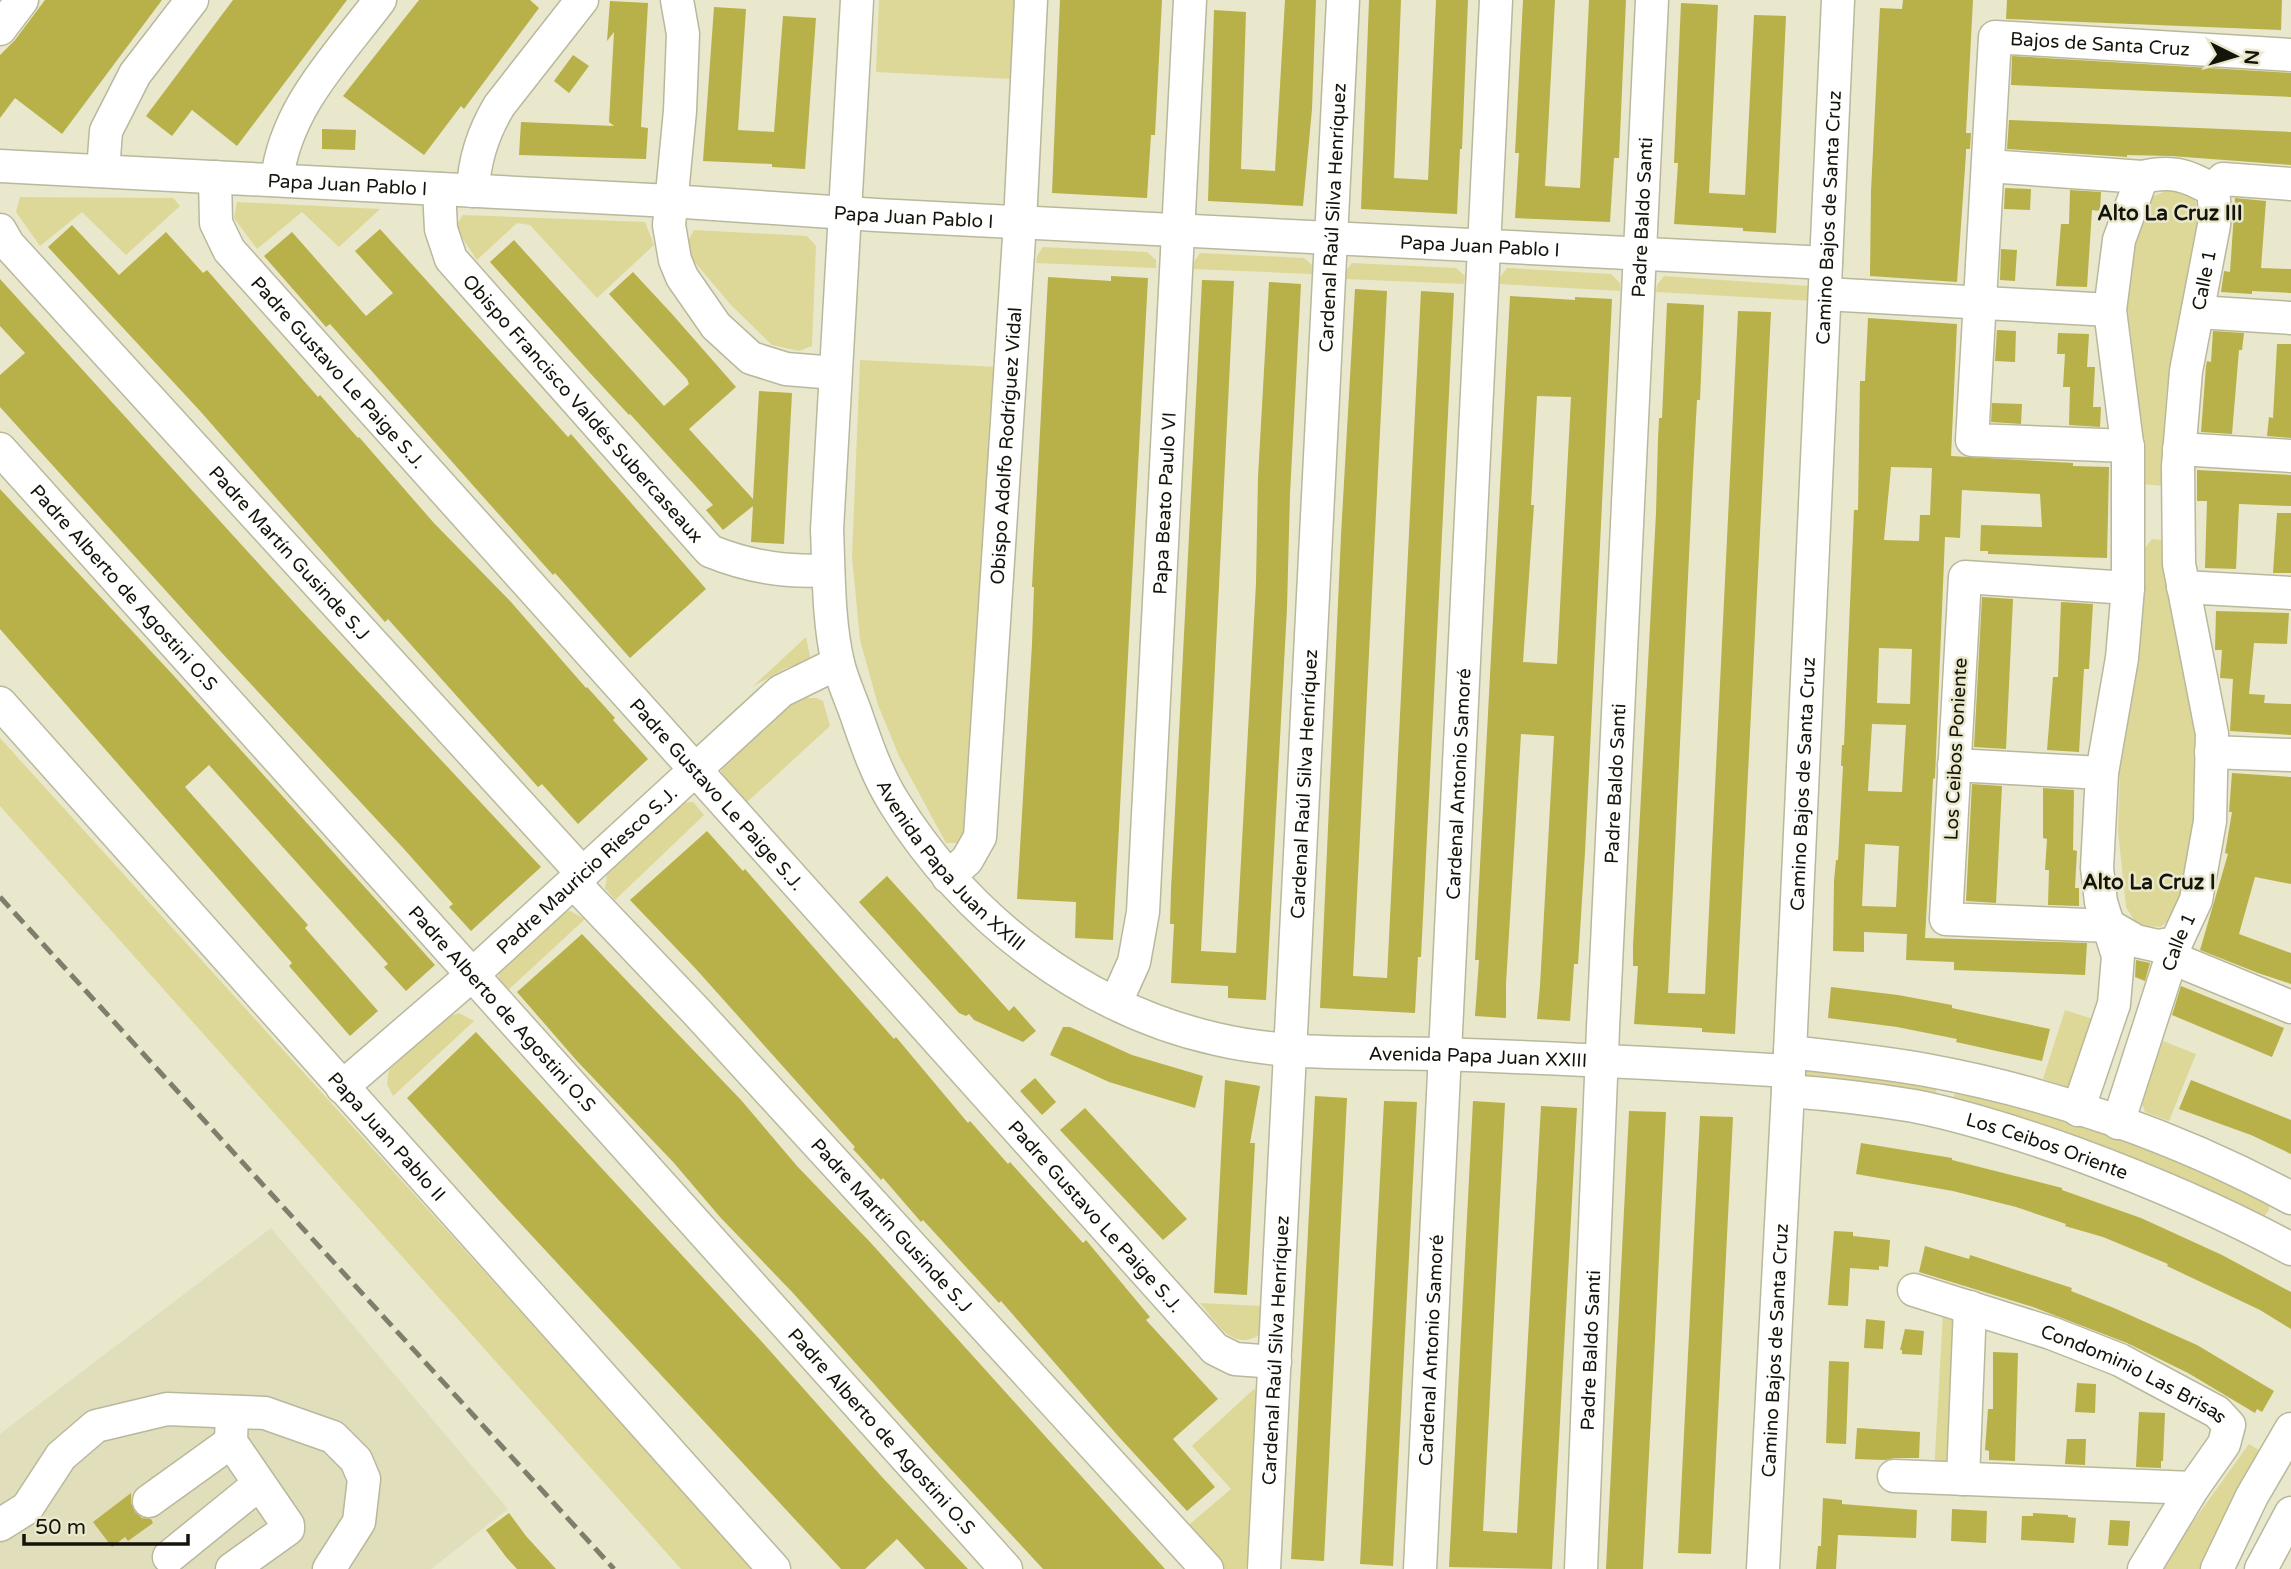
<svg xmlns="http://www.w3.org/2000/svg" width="2291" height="1569" viewBox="0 0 2291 1569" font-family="'Varela Round',sans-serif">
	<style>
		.built { fill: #e0debb }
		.green { fill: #ddd897 }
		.building { fill: #b8b049; fill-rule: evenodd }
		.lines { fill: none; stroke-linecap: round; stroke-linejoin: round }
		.minor-casing { stroke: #b9b89d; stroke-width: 35 }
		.minor { stroke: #fff; stroke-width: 32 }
		.rail { stroke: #7f7e6c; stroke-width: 5; stroke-dasharray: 14 7; stroke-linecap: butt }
		.labels { text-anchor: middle; stroke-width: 5; stroke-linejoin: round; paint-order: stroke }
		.street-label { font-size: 19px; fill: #15140b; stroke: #e9e8cc }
		.neighbourhood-label { font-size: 21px; font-weight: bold; fill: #15140b; stroke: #e9e8cc }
	</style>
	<rect width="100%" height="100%" fill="#e9e8cc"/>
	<path class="built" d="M271 1228 508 1509 431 1569H0V1434Z"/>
	<g class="green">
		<path d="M879 0H1014L1011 79 876 72Z"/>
		<path d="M2171 189 2193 193 2198 210 2196 240 2177 326 2166 396 2165 486 2141 484V422L2127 303 2132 250 2149 198Z"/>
		<path d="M20 197 173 198 180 206 126 255 82 212 40 246 16 212Z"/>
		<path d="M237 202 380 209 339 247 302 212 257 249 234 218Z"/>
		<path d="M463 215 645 222 654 245 597 298 530 225 517 223 477 260 455 227Z"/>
		<path d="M694 230 807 236 816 246 812 346 799 351 772 345 731 305 693 260 687 243Z"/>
		<path d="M1043 247 1147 252 1156 260V268L1036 263 1037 256Z"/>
		<path d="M1200 253 1304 258 1313 266V274L1193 269 1194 262Z"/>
		<path d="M1352 263 1456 268 1465 276 1464 284 1345 279V272Z"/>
		<path d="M1507 268 1611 274 1620 283V291L1500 284V277Z"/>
		<path d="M1664 276 1809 286 1815 292V301L1656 292 1657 285Z"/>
		<path d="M860 360 997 367 965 843H946L899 756 878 705 860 640 852 557Z"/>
		<path d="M2152 539 2162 540 2172 547 2200 717V789L2189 880 2175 916 2160 927 2137 925 2126 907 2118 831 2122 712 2140 578 2145 548Z"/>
		<path d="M806 637 810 657 802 663 786 668 752 687Z"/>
		<path d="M806 698H817L823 701 830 726 745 804C731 792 715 782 724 762L784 709Z"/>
		<path d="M0 738 754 1569H681L0 806Z"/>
		<path d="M693 802 704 815 615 900 605 888 608 868 677 803Z"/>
		<path d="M570 911 585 919 504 994 498 982 500 968 560 913Z"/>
		<path d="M2065 1010 2099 1021 2080 1079 2068 1087 2043 1079Z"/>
		<path d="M459 1013 474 1021 393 1096 387 1084 389 1070 449 1016Z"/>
		<path d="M2163 1041 2196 1054 2169 1121 2145 1112 2140 1098Z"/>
		<path d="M1804 1067 1934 1085 1937 1093 1934 1101 1803 1081Z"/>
		<path d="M1960 1091 2100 1127 2204 1169 2269 1203V1210L2263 1218 1953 1103 1954 1095Z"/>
		<path d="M1200 1303 1261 1306 1259 1335C1232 1352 1216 1322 1200 1303Z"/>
		<path d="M1943 1313 1957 1322 1952 1468 1934 1472Z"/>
		<path d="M1254 1389 1261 1401 1248 1566 1245 1569H1224L1183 1530 1231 1489 1192 1446Z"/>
		<path d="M2249 1444 2262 1452 2206 1569H2159Z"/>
	</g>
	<g class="building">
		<path d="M45 0H162L62 134 15 98 0 118V55L15 40Z"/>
		<path d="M233 0H347L237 146 192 110 172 136 146 116Z"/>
		<path d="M419 0H530L539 8 464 109 461 106 424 155 343 96Z"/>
		<path d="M1060 0H1162L1155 135H1151L1147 198 1052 193Z"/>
		<path d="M1285 0H1316L1312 109 1303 206 1208 201 1214 10 1246 12 1241 169 1275 171Z"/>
		<path d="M1369 0H1401L1394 178 1428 180 1436 0H1468L1462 149H1460L1457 214 1361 209Z"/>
		<path d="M1523 0H1555L1545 186 1580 188 1589 0H1626L1619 158H1614L1610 222 1515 218 1519 153H1515Z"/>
		<path d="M1903 0H1973L1966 133H1971L1970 149H1966V154L1957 282 1870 276 1871 191 1880 8 1902 9Z"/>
		<path d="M2007 0H2282L2281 30 2006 19Z"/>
		<path d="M610 1 648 3 641 127 648 128 646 159 519 155 521 122 614 126 609 122 614 32 607 41Z"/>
		<path d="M1681 3 1718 5 1709 193 1745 195 1754 15 1786 16 1776 233 1743 231V228L1674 224 1678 163H1674Z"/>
		<path d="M714 7 746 9 738 130 774 132 783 16 816 18 805 169 772 167V164L703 161Z"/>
		<path d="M573 55 589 66 569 93 554 81Z"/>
		<path d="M2012 56 2291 73V97L2011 85Z"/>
		<path d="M2009 120 2291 132V165L2171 156 2127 155V157L2007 149Z"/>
		<path d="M322 129 356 130 355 150 322 149Z"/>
		<path d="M2005 188 2031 189 2030 210 2004 209Z"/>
		<path d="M2070 190 2101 192 2100 211 2092 210 2087 287 2056 286 2061 224H2069Z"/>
		<path d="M2235 198 2266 201 2261 268 2291 269V293L2252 291V294L2221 292 2224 271 2230 272Z"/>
		<path d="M72 225 119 275 166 232 203 273 207 270 318 397 320 395 358 438 359 437 433 522 511 602 586 688 587 687 615 718 613 720 648 759 578 824 542 784 538 787 388 619 385 622 346 578 201 412 48 247Z"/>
		<path d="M380 229 568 437 571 434 706 589 630 658 555 573 553 575 478 491 330 324 326 327 264 256 292 232 366 316 393 293 355 251Z"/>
		<path d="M514 240 664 406 689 384 687 379 609 294 633 272 672 314 736 387 689 429 753 499 759 391 792 393 784 544 751 542 753 506 723 530 706 510 713 505 630 414 629 415 590 373 490 262Z"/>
		<path d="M2001 249 2017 250 2015 281 2000 280Z"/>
		<path d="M1111 276 1148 278 1113 940 1075 938 1076 902 1017 899 1032 644 1034 587H1032L1048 277 1111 281Z"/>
		<path d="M0 279 299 608 541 867 471 931 449 907 453 904 404 849 222 653 0 407V375L25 353 0 326Z"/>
		<path d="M1202 280 1234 281 1201 951 1236 953 1256 583 1258 477 1269 282 1301 284 1290 494 1287 608 1266 1000 1228 998V986L1171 983 1174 924H1170L1171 890Z"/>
		<path d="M1355 289 1387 291 1353 976 1387 978 1421 291 1454 293 1421 957H1418L1415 1013 1320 1008 1341 535Z"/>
		<path d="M1510 296 1575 300V297L1612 299 1585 852 1578 964H1574L1570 1021 1537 1019 1540 986 1554 736 1521 734 1506 984V1018L1475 1016 1479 960H1475ZM1537 396 1571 397 1557 664 1523 662 1534 505H1531Z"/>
		<path d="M1667 303 1704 305 1700 400H1697L1693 473 1668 993 1705 994 1738 311 1771 312 1735 1034 1702 1032V1028L1634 1024 1638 966H1633V946L1656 513 1658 439 1659 418H1662Z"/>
		<path d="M1868 318 1957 324 1951 456 2073 463V466L2109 467 2107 558 1988 554V551H1980L1981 525 2042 527 2040 494 1962 490 1960 538 1945 537 1935 778 1933 779 1928 884 1925 938 2087 943 2085 975 1954 970V962L1906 960 1907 934 1864 932V952L1833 951 1834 881 1836 860H1838L1843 766H1841L1842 745H1844L1854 510H1858L1860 381H1865ZM1891 467 1932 468 1930 515H1920L1919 541 1884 540ZM1879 648 1912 649 1910 704 1877 703ZM1872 724 1906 725 1902 792 1868 791ZM1865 844 1899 846 1896 907 1862 906Z"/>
		<path d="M1997 330 2016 331 2015 362 1995 361Z"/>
		<path d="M2213 331 2244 333 2242 350H2239L2232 434 2201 432 2206 366 2207 361 2211 362Z"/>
		<path d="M2058 333 2089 334 2087 367H2095L2093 407H2101L2100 427 2069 425 2070 387H2063L2065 354H2057Z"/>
		<path d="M2277 344H2291V438L2267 436 2269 417 2273 418Z"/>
		<path d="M1992 403 2022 404 2021 424 1991 422Z"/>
		<path d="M2197 470 2291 475V506L2239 504 2236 569 2205 568 2207 501H2197Z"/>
		<path d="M0 489 174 676 435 965 406 991 384 967 388 964 209 765 185 787 308 925 305 928 378 1011 350 1036 289 966 292 963 0 629Z"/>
		<path d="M2277 513H2291V573H2273Z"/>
		<path d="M1982 597 2013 599 2006 749 1974 747Z"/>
		<path d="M2061 602 2093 604 2089 669H2084L2079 752 2047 750 2053 677H2058Z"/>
		<path d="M2216 611 2289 613 2287 644 2254 643 2249 694 2265 695 2264 703 2291 704V735L2230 731 2233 679 2220 678 2222 650H2215Z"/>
		<path d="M2232 773 2291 777V884L2255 877 2239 934 2291 953V984L2258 973 2200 950 2228 854 2225 853 2232 812H2229Z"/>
		<path d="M1972 784 2002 786 1996 903 1966 901Z"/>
		<path d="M2043 788 2074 790 2073 850 2077 851 2075 888H2079V906L2048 905 2049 870H2045L2047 839 2043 838Z"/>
		<path d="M707 831 743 871 745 869 894 1039 896 1037 968 1123 970 1121 1008 1164 1010 1162 1083 1243 1086 1240 1150 1317 1146 1320 1218 1399 1173 1439 1215 1487 1187 1511 1119 1437 1001 1301 999 1303 923 1220 921 1222 883 1178 881 1180 853 1149 855 1147 696 969 630 900Z"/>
		<path d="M887 876 1009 1011 1014 1006 1036 1031 1023 1042 974 1020 969 1014 966 1016 959 1013 859 902Z"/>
		<path d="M582 934 741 1100 797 1166 870 1242 1165 1569H1043L934 1451 793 1293 720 1217 674 1163 577 1061 517 992Z"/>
		<path d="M2136 960 2150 963 2145 981 2135 977Z"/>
		<path d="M2181 986 2284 1028 2272 1057 2172 1015Z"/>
		<path d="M1831 987 1898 995 1952 1005V1008L2050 1029 2042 1061 1956 1042 1957 1039 1897 1027 1828 1018Z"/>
		<path d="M1063 1027H1070L1132 1055 1203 1076 1195 1108 1109 1082 1050 1055Z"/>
		<path d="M476 1032 763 1343 882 1477 968 1569H925L897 1539 865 1569H841L495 1196 407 1098Z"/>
		<path d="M1035 1078 1056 1102 1042 1115 1020 1091Z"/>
		<path d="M1225 1080 1260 1086 1250 1143H1255L1247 1295 1214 1293Z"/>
		<path d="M2191 1080 2291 1120V1154L2251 1135 2179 1109Z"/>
		<path d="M1315 1096 1347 1098 1324 1561 1291 1559Z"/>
		<path d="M1384 1101 1417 1102 1393 1566 1360 1564Z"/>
		<path d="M1473 1101 1505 1103 1483 1531 1517 1533 1541 1106 1577 1108 1552 1569 1449 1567Z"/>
		<path d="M1085 1108 1187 1219 1163 1240 1060 1130Z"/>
		<path d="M1629 1111 1666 1112 1655 1340 1643 1569H1606Z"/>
		<path d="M1700 1116 1733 1117 1711 1554 1678 1553Z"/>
		<path d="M1861 1143 1952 1158V1160L2062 1188V1190L2141 1218 2222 1255 2291 1292V1329L2260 1310 2167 1266 2168 1264 2103 1237 2065 1226 2066 1224 2016 1207 1953 1191 1856 1174Z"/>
		<path d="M1834 1231 1853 1232V1236L1890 1240 1888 1267 1879 1266V1270L1850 1268 1848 1306 1828 1305Z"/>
		<path d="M1925 1246 1969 1259 1970 1255 2072 1288 2071 1291 2114 1308 2197 1345 2274 1391 2262 1412 2257 1409 2255 1413 2188 1373 2127 1343 2033 1307 1919 1272Z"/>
		<path d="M1866 1319 1885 1321 1883 1349 1864 1348Z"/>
		<path d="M1905 1329 1924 1331 1922 1355 1902 1354V1350H1900Z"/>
		<path d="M1993 1352 2018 1353 2015 1461 1989 1460V1451L1985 1450 1988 1409H1993Z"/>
		<path d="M1829 1361 1849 1362 1846 1444 1826 1443Z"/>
		<path d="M2077 1383 2096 1384 2095 1413 2075 1412Z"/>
		<path d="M2139 1412 2165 1413 2163 1461H2161V1468L2136 1467Z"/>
		<path d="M1857 1428 1920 1432 1919 1458H1895L1885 1460 1855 1459Z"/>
		<path d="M2067 1439H2086L2085 1465 2065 1464Z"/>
		<path d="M131 1493V1503L135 1512 142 1518 151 1519 153 1523 128 1541 125 1537 112 1547 93 1522Z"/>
		<path d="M1823 1498 1842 1500V1504L1917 1510 1916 1538 1838 1535 1836 1569H1816L1818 1546H1821Z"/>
		<path d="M1952 1509 1987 1511 1986 1543 1951 1541Z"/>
		<path d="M509 1513 526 1536 556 1569H517L506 1557 486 1530Z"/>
		<path d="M2033 1513 2068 1515V1517L2076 1518 2074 1543 2021 1540 2022 1516H2033Z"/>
		<path d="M2110 1520 2130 1521 2128 1546 2108 1545Z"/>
	</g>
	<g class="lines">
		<defs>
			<g id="minor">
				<path d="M677 0 683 34 680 111 669 225 675 260 682 277 716 326 751 358 786 369 835 373"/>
				<path id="s1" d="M857 0 827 530C829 573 828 620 838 663 842 679 849 695 855 711 866 743 877 776 895 804 967 919 1083 1009 1216 1039 1288 1056 1365 1052 1438 1054 1555 1058 1672 1064 1789 1071"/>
				<path d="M0 29 22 0"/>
				<path id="s2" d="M0 166 670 201 876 215 1826 263"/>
				<path d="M1988 166 2142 177C2172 170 2187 175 2213 190"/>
				<path d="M103 171 106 131 135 74 192 0"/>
				<path id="s3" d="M215 177 216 223 229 250 1215 1349 1235 1359 1275 1362"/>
				<path d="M277 180C285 108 338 56 380 0"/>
				<path id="s4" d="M439 189 441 229 451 259 710 551C749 567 786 573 828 570"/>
				<path d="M2213 190 2223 179 2291 184"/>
				<path d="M473 191C474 159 483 133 499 106L582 0"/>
				<path id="s5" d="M0 230 8 244 583 874"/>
				<path d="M1825 294 2110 310"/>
				<path d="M2198 312 2291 318"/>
				<path id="s6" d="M2128 446 1972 440 1995 37 2291 55"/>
				<path id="s7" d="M0 449 1006 1569"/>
				<path d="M2179 449 2291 456"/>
				<path d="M2183 587 2291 593"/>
				<path d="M2128 588 1965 577 1946 919 2110 926 2136 941 2158 946 2176 943"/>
				<path id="s8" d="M0 703 774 1569"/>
				<path d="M2211 752 2291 755"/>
				<path d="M1954 765 2102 773"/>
				<path id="s9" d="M948 877 967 860 980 837 1020 222 1031 0"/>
				<path id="s10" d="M574 883 695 1010 1207 1569"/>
				<path d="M2172 958 2291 1007"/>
				<path id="s11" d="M1116 1002 1134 962 1143 912 1190 0"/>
				<path d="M1790 1052C1835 1057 1881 1062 1926 1070 2052 1093 2178 1137 2291 1198"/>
				<path id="s12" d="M342 1087 472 975 781 691 838 663"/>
				<path id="s13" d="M1788 1091C1830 1094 1872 1099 1914 1106 1970 1117 2024 1135 2077 1154 2150 1181 2223 1212 2291 1249"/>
				<path d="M2078 1110 2114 1004 2118 956 2101 902 2097 868 2102 773 2122 658 2128 588V451L2110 310 2119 240 2142 177"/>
				<path id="s14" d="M2118 1123 2176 943 2196 900 2210 821 2212 734 2179 564 2178 466 2186 371 2214 225 2215 211 2213 190"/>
				<path id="s15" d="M1914 1290 2051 1333 2120 1360 2217 1412 2229 1425 2224 1444 2193 1488 2144 1569"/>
				<path d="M232 1412 231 1442 288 1525V1529L232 1569"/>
				<path d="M1894 1476 2193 1488"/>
				<path d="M1963 1479 1970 1307"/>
				<path d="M149 1501 231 1442"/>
				<path d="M0 1525 27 1508 61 1456 96 1426 167 1409 265 1413 333 1437 356 1460 364 1479 359 1522 329 1569"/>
				<path d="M169 1557 259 1484"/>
				<path id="s16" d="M1264 1569 1343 0"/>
				<path id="s17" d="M1420 1569 1496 0"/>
				<path id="s18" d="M1581 1569 1603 1028 1652 0"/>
				<path id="s19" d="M1763 1569 1790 1052 1838 0"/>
				<path d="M2217 1569 2252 1496 2291 1429"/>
				<path d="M2261 1569 2291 1513"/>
			</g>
		</defs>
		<use href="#minor" class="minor-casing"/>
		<use href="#minor" class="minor"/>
		<path class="rail" d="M0 897 614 1569"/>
	</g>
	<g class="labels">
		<g class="street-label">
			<text dy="7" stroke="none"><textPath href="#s6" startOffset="665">Bajos de Santa Cruz</textPath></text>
			<text dy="7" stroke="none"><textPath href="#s2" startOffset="348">Papa Juan Pablo I</textPath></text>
			<text dy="7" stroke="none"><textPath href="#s2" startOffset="915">Papa Juan Pablo I</textPath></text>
			<text dy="7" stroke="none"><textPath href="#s16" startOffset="1353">Cardenal Raúl Silva Henríquez</textPath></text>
			<text dy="7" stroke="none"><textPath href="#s18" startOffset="1353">Padre Baldo Santi</textPath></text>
			<text dy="7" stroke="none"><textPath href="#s19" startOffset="1353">Camino Bajos de Santa Cruz</textPath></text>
			<text dy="7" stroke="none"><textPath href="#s2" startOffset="1482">Papa Juan Pablo I</textPath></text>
			<text dy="7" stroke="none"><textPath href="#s14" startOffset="863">Calle 1</textPath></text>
			<text dy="7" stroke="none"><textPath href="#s3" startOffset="240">Padre Gustavo Le Paige S.J.</textPath></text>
			<text dy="7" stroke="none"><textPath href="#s4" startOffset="271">Obispo Francisco Valdés Subercaseaux</textPath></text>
			<text dy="7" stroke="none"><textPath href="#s9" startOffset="444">Obispo Adolfo Rodríguez Vidal</textPath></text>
			<text dy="7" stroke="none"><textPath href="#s11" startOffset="504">Papa Beato Paulo VI</textPath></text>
			<text dy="7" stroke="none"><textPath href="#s5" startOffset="434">Padre Martín Gusinde S.J</textPath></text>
			<text dy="7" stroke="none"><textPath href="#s7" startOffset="186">Padre Alberto de Agostini O.S</textPath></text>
			<text transform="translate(1955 749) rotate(-87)" y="7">Los Ceibos Poniente</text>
			<text dy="7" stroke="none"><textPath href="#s16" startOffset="786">Cardenal Raúl Silva Henríquez</textPath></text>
			<text dy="7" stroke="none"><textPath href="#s17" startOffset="786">Cardenal Antonio Samoré</textPath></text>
			<text dy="7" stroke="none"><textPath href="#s18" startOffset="786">Padre Baldo Santi</textPath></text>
			<text dy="7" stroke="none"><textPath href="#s19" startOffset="786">Camino Bajos de Santa Cruz</textPath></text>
			<text dy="7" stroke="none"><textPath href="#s3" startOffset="807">Padre Gustavo Le Paige S.J.</textPath></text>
			<text dy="7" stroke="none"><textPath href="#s1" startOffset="900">Avenida Papa Juan XXIII</textPath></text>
			<text dy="7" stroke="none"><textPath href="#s12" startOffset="327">Padre Mauricio Riesco S.J.</textPath></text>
			<text dy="7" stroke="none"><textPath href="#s14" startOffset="191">Calle 1</textPath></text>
			<text dy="7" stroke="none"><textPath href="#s7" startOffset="752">Padre Alberto de Agostini O.S</textPath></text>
			<text dy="7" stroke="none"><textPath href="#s1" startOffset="1488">Avenida Papa Juan XXIII</textPath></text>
			<text dy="7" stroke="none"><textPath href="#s8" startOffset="581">Papa Juan Pablo II</textPath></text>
			<text dy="7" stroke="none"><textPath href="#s13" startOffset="266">Los Ceibos Oriente</textPath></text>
			<text dy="7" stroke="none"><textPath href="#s3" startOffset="1374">Padre Gustavo Le Paige S.J.</textPath></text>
			<text dy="7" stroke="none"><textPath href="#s10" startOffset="467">Padre Martín Gusinde S.J</textPath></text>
			<text dy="7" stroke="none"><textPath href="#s16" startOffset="219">Cardenal Raúl Silva Henríquez</textPath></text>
			<text dy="7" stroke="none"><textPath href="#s17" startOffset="219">Cardenal Antonio Samoré</textPath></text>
			<text dy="7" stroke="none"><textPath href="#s18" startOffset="219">Padre Baldo Santi</textPath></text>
			<text dy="7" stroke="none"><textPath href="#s19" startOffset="219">Camino Bajos de Santa Cruz</textPath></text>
			<text dy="7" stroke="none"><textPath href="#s15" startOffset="236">Condominio Las Brisas</textPath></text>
			<text dy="7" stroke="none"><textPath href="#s7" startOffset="1320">Padre Alberto de Agostini O.S</textPath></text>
		</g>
		<g class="neighbourhood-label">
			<text x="2170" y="220">Alto La Cruz III</text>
			<text x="2149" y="889">Alto La Cruz I</text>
		</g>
	</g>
	<g transform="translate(2235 56) rotate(95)" stroke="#e9e8cc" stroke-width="5" paint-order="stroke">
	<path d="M0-5L12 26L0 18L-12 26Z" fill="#15140b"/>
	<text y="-10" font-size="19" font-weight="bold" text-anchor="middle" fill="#15140b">N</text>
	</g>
	<path d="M24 1534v10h164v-10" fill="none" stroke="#15140b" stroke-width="3.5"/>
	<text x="35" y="1534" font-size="21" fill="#15140b" stroke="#e9e8cc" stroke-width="5" paint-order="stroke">50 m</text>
</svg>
